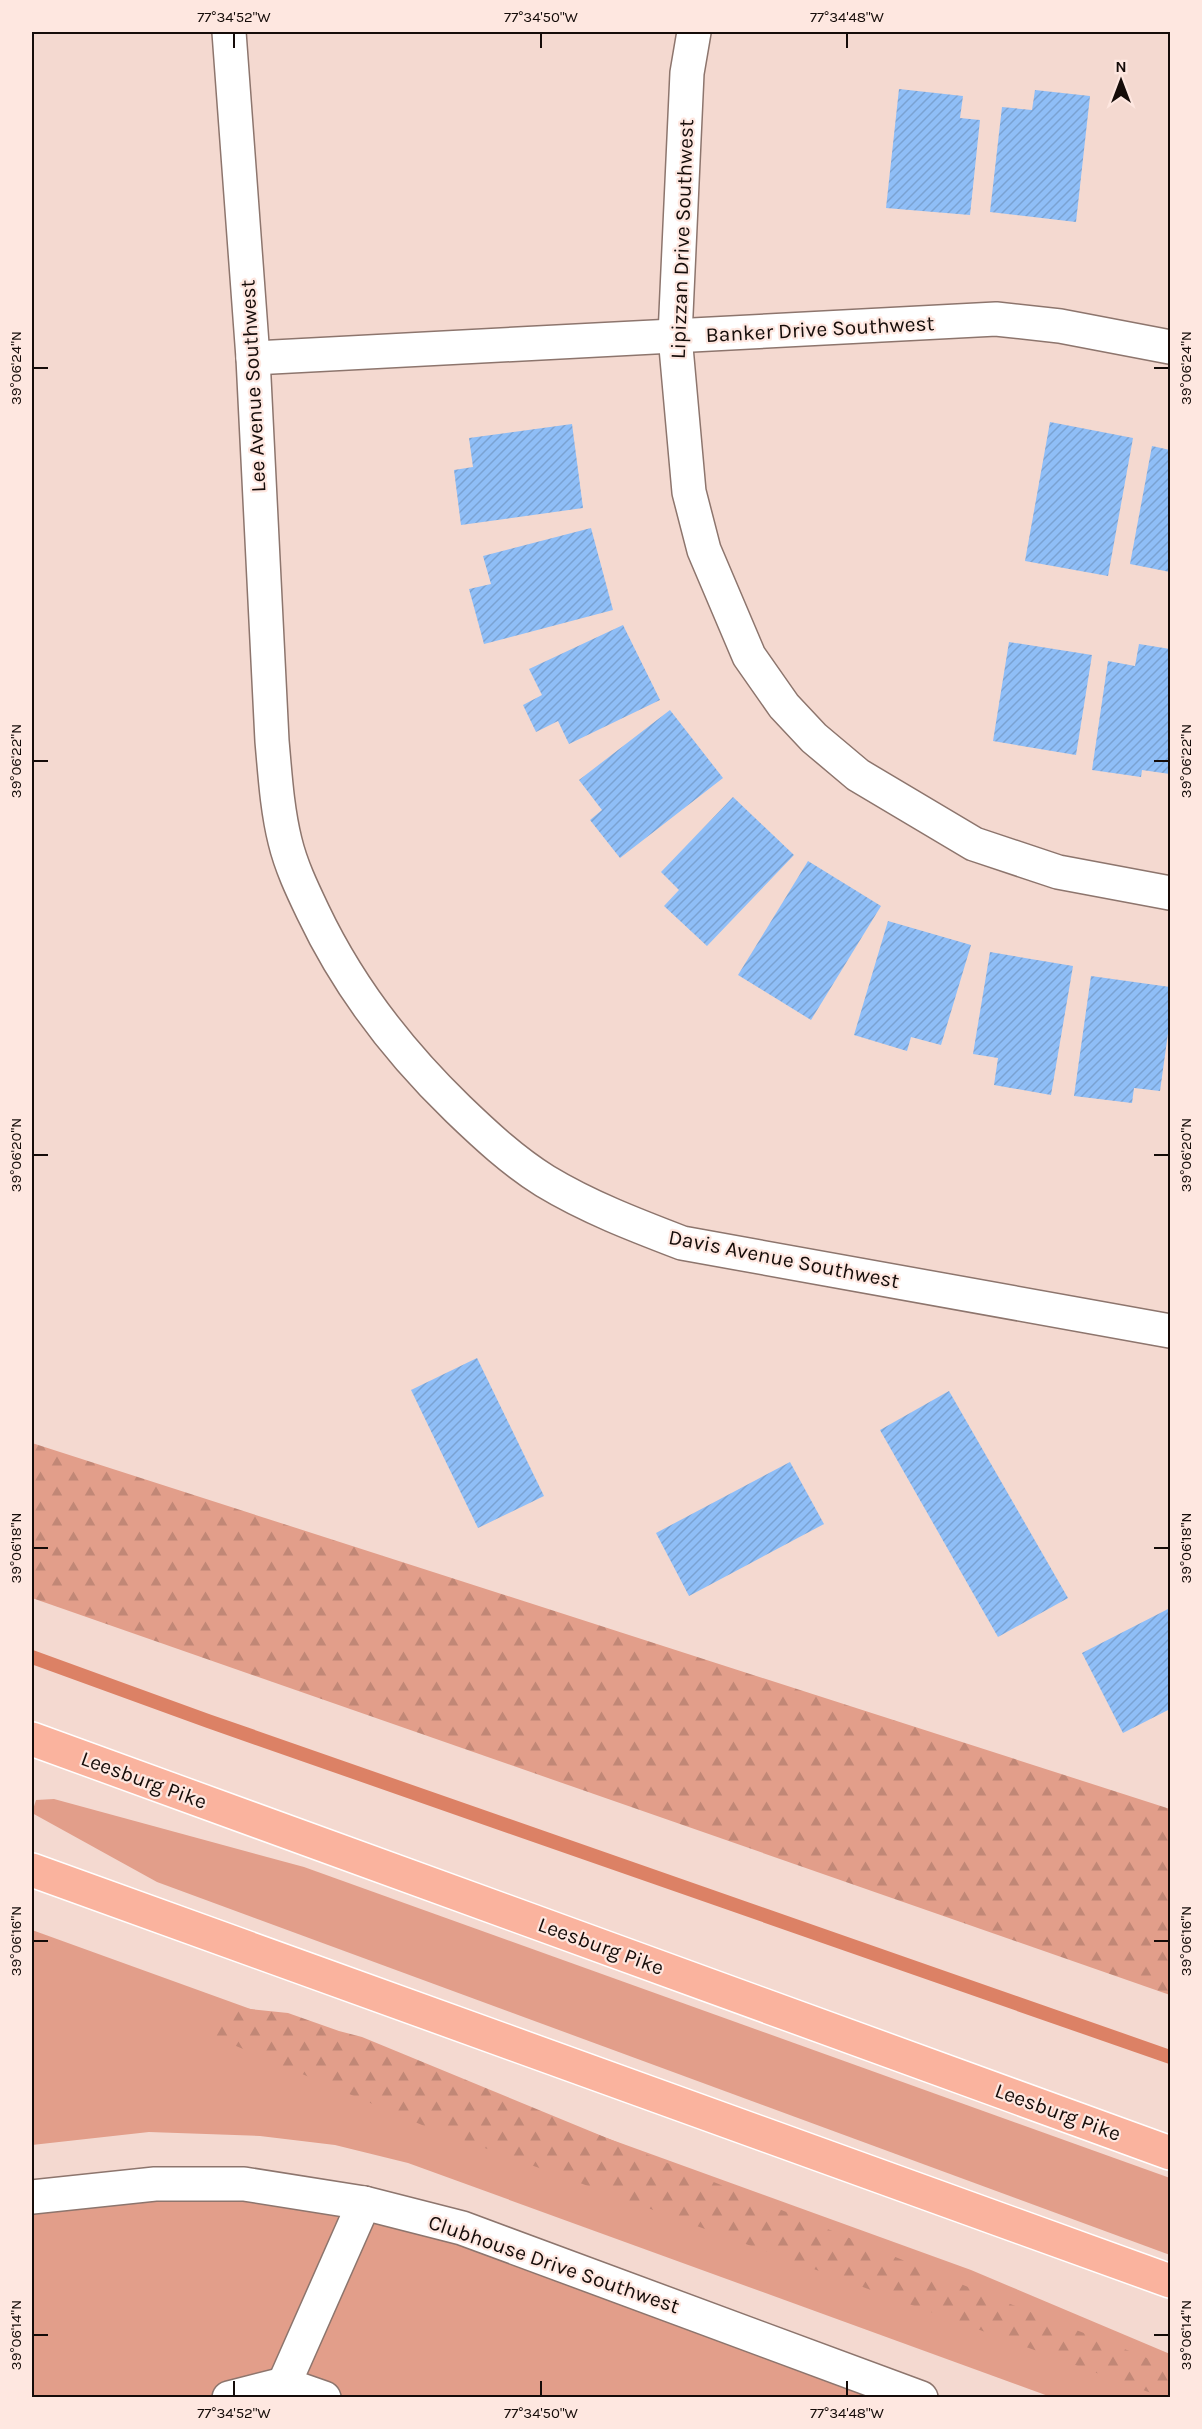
<svg xmlns="http://www.w3.org/2000/svg" width="1202" height="2429" viewBox="0 0 1202 2429" font-family="Karla,sans-serif">
	<style>
		.grass { fill: #e29e8a }
		.forest { fill: url(#forest-firs) }
		.lines { fill: none; stroke-linecap: round; stroke-linejoin: round }
		.stream { stroke: #dc8165; stroke-width: 14 }
		.building { fill: url(#building-hatch) }
		.minor-casing { stroke: #8d756d; stroke-width: 36 }
		.highway-casing { stroke: #fff; stroke-width: 36 }
		.minor { stroke: #fff; stroke-width: 33 }
		.highway { stroke: #fab39e; stroke-width: 33 }
		.ticks { fill: none; stroke: #150c09; stroke-width: 2 }
		.labels { text-anchor: middle; stroke-width: 4.5; stroke-linejoin: round; paint-order: stroke }
		.street-label { font-size: 21px; fill: #150c09; stroke: #fee7e0 }
		.neatline { fill: none; stroke: #150c09; stroke-width: 2 }
		.ticks-label { font-size: 15px; text-anchor: middle; fill: #150c09 }
	</style>
	<defs>
		<pattern id="forest-firs" width="22" height="20" patternUnits="userSpaceOnUse" patternTransform="scale(1.5)"><rect width="22" height="20" fill="#e29e8a"/><path d="M5 1l3.5 6h-7zM16 11l3.5 6h-7z" fill="#c18776"/></pattern>
		<pattern id="building-hatch" width="6" height="6" patternUnits="userSpaceOnUse" patternTransform="scale(1.5)"><rect width="6" height="6" fill="#8fbef7"/><path d="M-1 1l2-2M0 6l6-6M5 7l2-2" fill="none" stroke="#7aa2d2"/></pattern>
	</defs>
	<rect width="100%" height="100%" fill="#f4d9d0"/>
	<g class="grass">
		<path d="M54 1799 304 1867 1170 2178V2255L157 1882 32 1813 36 1800Z"/>
		<path d="M32 1930 971 2270 1170 2354V2397H1051L408 2163 335 2145 260 2136 149 2132 32 2145Z"/>
		<path d="M155 2184 364 2203 888 2397H32V2197Z"/>
	</g>
	<g class="forest">
		<path d="M32 1443 1170 1809V1995L32 1598Z"/>
		<path d="M241 2008 288 2013 339 2031 362 2037 990 2296 1170 2367V2397H1162L422 2125 208 2034Z"/>
	</g>
	<g class="lines">
		<path class="stream" d="M32 1657 208 1721 1170 2057"/>
	</g>
	<g class="building">
		<path d="M899 89 963 96 960 118 980 120 970 215 886 208Z"/>
		<path d="M1035 90 1090 96 1076 222 990 212 1002 107 1032 110Z"/>
		<path d="M1050 422 1133 438 1108 576 1025 561Z"/>
		<path d="M572 424 583 508 461 525 454 470 473 467 469 438Z"/>
		<path d="M1152 446 1170 450V572L1130 564Z"/>
		<path d="M591 528 613 610 484 644 469 589 491 584 483 556Z"/>
		<path d="M623 625 660 700 569 744 558 721 536 732 523 705 542 695 529 669Z"/>
		<path d="M1009 642 1092 655 1076 755 993 741Z"/>
		<path d="M1139 644 1170 649V774L1142 770 1141 777 1092 770 1108 661 1135 666Z"/>
		<path d="M670 710 723 778 620 858 590 820 602 810 579 780Z"/>
		<path d="M733 797 794 855 707 946 664 906 679 890 661 872Z"/>
		<path d="M808 861 881 906 811 1020 738 975Z"/>
		<path d="M888 921 971 945 941 1045 911 1037 907 1051 854 1035Z"/>
		<path d="M990 952 1073 966 1051 1095 994 1085 998 1058 973 1054Z"/>
		<path d="M1091 976 1170 987V1019L1160 1091 1134 1088 1132 1103 1074 1096Z"/>
		<path d="M477 1358 544 1496 478 1528 411 1390Z"/>
		<path d="M949 1391 1068 1598 998 1637 880 1430Z"/>
		<path d="M790 1462 824 1524 689 1596 656 1533Z"/>
		<path d="M1170 1608V1709L1123 1733 1082 1653Z"/>
	</g>
	<g class="lines">
		<defs>
			<g id="minor">
				<path d="M229 32 253 358 272 741C275 774 277 809 285 841 291 866 302 889 313 912 349 988 398 1051 458 1109 485 1135 513 1161 545 1181 588 1207 635 1225 682 1243L1170 1331"/>
				<path d="M694 32 687 73 675 336 689 492 704 550 749 656 784 706 814 738 858 775 974 844 1058 872 1170 893"/>
				<path d="M253 358 996 319 1060 326 1170 347"/>
				<path d="M32 2197 155 2184H244L364 2203 462 2228 921 2398"/>
				<path d="M229 2398 284 2384"/>
				<path d="M324 2398 284 2384 364 2203"/>
			</g>
			<g id="highway">
				<path d="M32 1739 1170 2153"/>
				<path d="M32 1870 1170 2281"/>
			</g>
		</defs>
		<use href="#minor" class="minor-casing"/>
		<use href="#highway" class="highway-casing"/>
		<use href="#minor" class="minor"/>
		<use href="#highway" class="highway"/>
	</g>
	<path class="ticks" d="M234 33V48M541 33V48M847 33V48M33 368H48M1154 368H1169M33 761H48M1154 761H1169M33 1155H48M1154 1155H1169M33 1548H48M1154 1548H1169M33 1941H48M1154 1941H1169M33 2335H48M1154 2335H1169M234 2381V2396M541 2381V2396M847 2381V2396"/>
	<g class="labels">
		<g class="street-label">
			<text transform="translate(682 239) rotate(-88)" y="7">Lipizzan Drive Southwest</text>
			<text transform="translate(820 329) rotate(-3)" y="7">Banker Drive Southwest</text>
			<text transform="translate(253 386) rotate(-93)" y="7">Lee Avenue Southwest</text>
			<text transform="translate(784 1259) rotate(11)" y="7">Davis Avenue Southwest</text>
			<text transform="translate(144 1780) rotate(20)" y="7">Leesburg Pike</text>
			<text transform="translate(601 1946) rotate(20)" y="7">Leesburg Pike</text>
			<text transform="translate(1058 2112) rotate(20)" y="7">Leesburg Pike</text>
			<text transform="translate(554 2264) rotate(19)" y="7">Clubhouse Drive Southwest</text>
		</g>
	</g>
	<rect width="1202" height="2429" fill="none" stroke="#fee7e0" stroke-width="66"/>
	<g transform="translate(1121 81)" stroke="#fee7e0" stroke-width="4.5" paint-order="stroke">
	<path d="M0-4.5L10 22L0 15L-10 22Z" fill="#150c09"/>
	<text y="-9" font-size="16" font-weight="bold" text-anchor="middle" fill="#150c09">N</text>
	</g>
	<rect x="33" y="33" width="1136" height="2363" class="neatline"/>
	<g class="ticks-label">
		<text x="234" y="22">77°34'52"W</text>
		<text x="541" y="22">77°34'50"W</text>
		<text x="847" y="22">77°34'48"W</text>
		<text transform="translate(16 368) rotate(-90)" y="5">39°06'24"N</text>
		<text transform="translate(1186 368) rotate(-90)" y="5">39°06'24"N</text>
		<text transform="translate(16 761) rotate(-90)" y="5">39°06'22"N</text>
		<text transform="translate(1186 761) rotate(-90)" y="5">39°06'22"N</text>
		<text transform="translate(16 1155) rotate(-90)" y="5">39°06'20"N</text>
		<text transform="translate(1186 1155) rotate(-90)" y="5">39°06'20"N</text>
		<text transform="translate(16 1548) rotate(-90)" y="5">39°06'18"N</text>
		<text transform="translate(1186 1548) rotate(-90)" y="5">39°06'18"N</text>
		<text transform="translate(16 1941) rotate(-90)" y="5">39°06'16"N</text>
		<text transform="translate(1186 1941) rotate(-90)" y="5">39°06'16"N</text>
		<text transform="translate(16 2335) rotate(-90)" y="5">39°06'14"N</text>
		<text transform="translate(1186 2335) rotate(-90)" y="5">39°06'14"N</text>
		<text x="234" y="2418">77°34'52"W</text>
		<text x="541" y="2418">77°34'50"W</text>
		<text x="847" y="2418">77°34'48"W</text>
	</g>
</svg>
